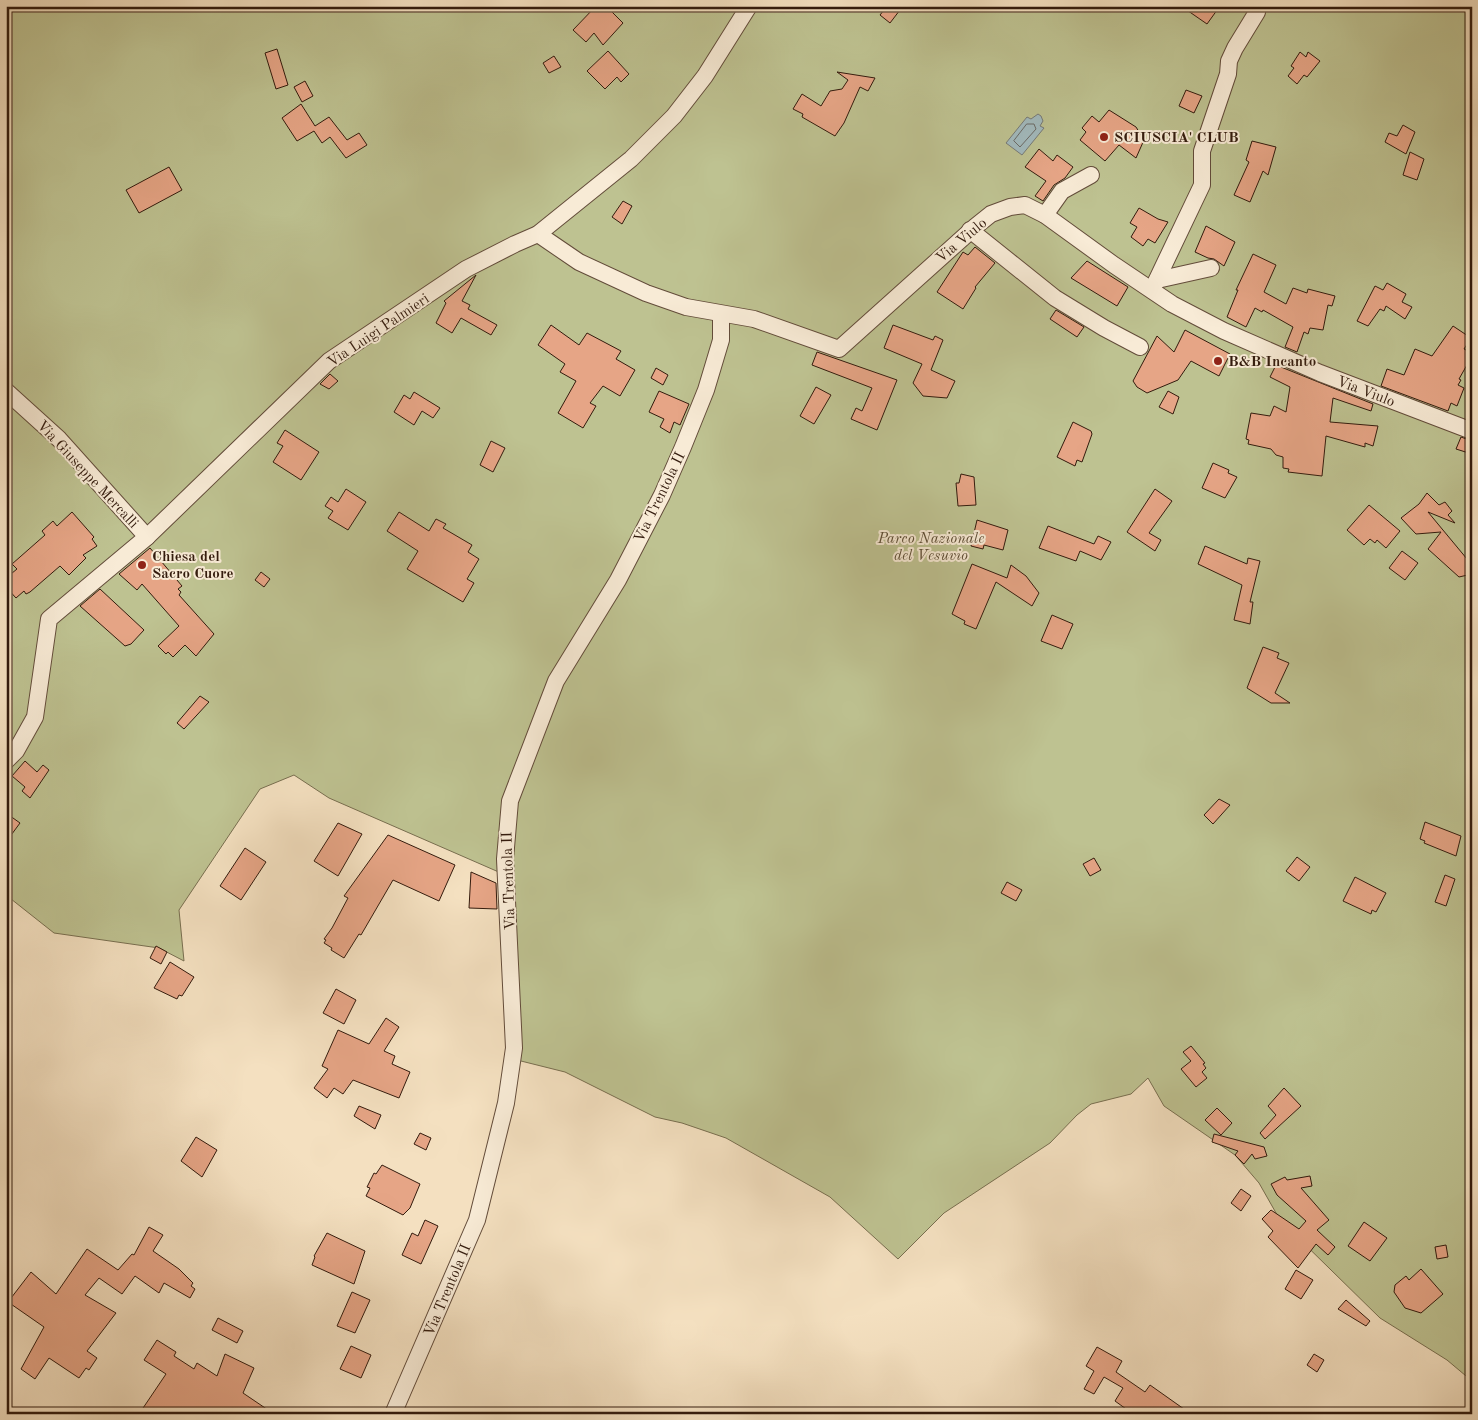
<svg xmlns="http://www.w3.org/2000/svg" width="1478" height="1420" viewBox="0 0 1478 1420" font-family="'Old Standard TT',serif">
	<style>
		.green { fill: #bec291; stroke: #786e4f }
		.water { fill: #a2babe; stroke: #767a77 }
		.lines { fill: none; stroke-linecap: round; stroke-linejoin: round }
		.shore { stroke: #6a6a66; stroke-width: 1 }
		.building { fill: #e6a586; stroke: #331b0d }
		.minor-casing { stroke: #634c3a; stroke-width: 18 }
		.minor { stroke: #f8ebd6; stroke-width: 16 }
		.poi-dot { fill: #8f2418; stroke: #f8ebd6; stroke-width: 2 }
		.labels { text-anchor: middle; stroke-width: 4; stroke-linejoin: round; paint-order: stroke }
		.poi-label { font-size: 15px; font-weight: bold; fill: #331b0d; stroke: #f8ebd6; text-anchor: start }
		.street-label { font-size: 15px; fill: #331b0d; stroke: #f8ebd6 }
		.park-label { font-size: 15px; font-style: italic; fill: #5d4d35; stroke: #f8ebd6 }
	</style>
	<rect width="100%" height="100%" fill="#f4e0c0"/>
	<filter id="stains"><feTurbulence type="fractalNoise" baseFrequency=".004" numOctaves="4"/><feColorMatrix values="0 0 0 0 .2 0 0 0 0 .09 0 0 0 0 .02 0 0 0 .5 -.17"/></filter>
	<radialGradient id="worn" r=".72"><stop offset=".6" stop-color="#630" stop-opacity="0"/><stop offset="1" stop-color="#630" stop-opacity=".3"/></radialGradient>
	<path class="green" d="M6 6H1472V1381L1447 1360 1380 1318 1280 1220 1259 1183 1235 1155 1164 1106 1148 1078 1131 1094 1091 1104 1077 1115 1050 1143 944 1213 898 1259 830 1197 726 1138 682 1123 655 1117 565 1072 509 1058 501 873 329 798 294 775 260 789 179 910 184 961 159 948 54 933 6 895Z"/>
	<path class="water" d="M1038 114 1041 116 1043 121 1040 126 1044 128 1022 155 1006 143 1027 117 1031 119Z"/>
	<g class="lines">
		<path class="shore" d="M1027 124H1034L1036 129 1020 147 1014 141Z"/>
	</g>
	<g class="building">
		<path d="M596 6H606L623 23 603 45 594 33 586 42 573 30Z"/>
		<path d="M887 6H903L890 23 880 15Z"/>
		<path d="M1181 6H1220L1207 24Z"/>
		<path d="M277 49 288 85 276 89 265 53Z"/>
		<path d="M608 51 629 74 621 82 617 77 605 89 587 71Z"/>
		<path d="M1300 52 1306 57 1308 52 1320 61 1307 77 1304 75 1297 84 1288 76 1294 68 1291 66Z"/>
		<path d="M554 56 561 67 549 73 543 63Z"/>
		<path d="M837 72 875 78 868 91 860 87 844 123 835 136 802 117 803 114 793 109 802 94 821 106 830 91 842 89 848 80Z"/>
		<path d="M305 81 313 96 302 102 294 87Z"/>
		<path d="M1186 90 1202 96 1194 113 1179 106Z"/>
		<path d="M301 104 315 126 329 117 347 140 359 133 367 145 346 158 330 137 322 143 314 131 297 141 282 118Z"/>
		<path d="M1109 110 1136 127 1144 140 1136 158 1119 145 1105 161 1080 140 1086 132 1082 128 1092 116 1099 122Z"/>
		<path d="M1403 125 1415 132 1406 154 1385 142 1389 133 1397 136Z"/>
		<path d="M1252 141 1276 147 1268 175 1263 171 1250 202 1234 195 1249 162 1246 160Z"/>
		<path d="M1039 149 1053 161 1057 155 1073 167 1065 178 1054 185 1043 201 1035 196 1046 181 1025 167Z"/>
		<path d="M1410 152 1424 159 1417 180 1403 175Z"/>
		<path d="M169 167 182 190 139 213 126 190Z"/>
		<path d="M623 201 632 206 622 224 612 217Z"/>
		<path d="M1139 208 1158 219 1168 222 1155 243 1148 239 1143 246 1131 237 1137 227 1130 223Z"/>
		<path d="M1206 226 1235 242 1224 266 1214 259 1208 258 1195 252Z"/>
		<path d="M975 247 995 263 975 287 976 288 963 309 937 292 963 252 968 255Z"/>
		<path d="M1253 254 1276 265 1264 292 1286 304 1293 288 1307 293 1308 289 1335 296 1332 306 1328 305 1323 330 1310 328 1308 334 1304 332 1297 352 1285 347 1293 327 1263 310 1262 312 1255 308 1246 327 1227 317 1238 290H1236Z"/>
		<path d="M1087 261 1128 287 1117 306 1071 278Z"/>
		<path d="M476 275 462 301 470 305 468 309 497 325 491 335 461 318 452 333 436 323 446 303 444 301Z"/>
		<path d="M1387 283 1406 294 1402 302 1412 307 1405 319 1386 306 1384 311 1380 309 1368 326 1357 321 1375 286 1383 290Z"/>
		<path d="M1056 310 1084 327 1077 337 1050 319Z"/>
		<path d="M551 325 579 345 587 333 621 351 616 359 635 370 620 396 603 386 590 403 596 406 583 428 558 413 576 381 560 372 565 364 538 345Z"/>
		<path d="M893 325 933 340 935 336 943 340 931 370 955 381 947 398 923 396 913 383 922 364 884 348Z"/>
		<path d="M1453 326 1471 338 1464 349 1472 353V356L1459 379 1461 380 1458 385 1464 388 1457 406 1451 403 1448 411 1381 386 1387 369 1404 375 1415 349 1432 356Z"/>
		<path d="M1185 330 1230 354 1219 376 1191 361 1178 380 1147 393 1137 387 1133 381 1157 336 1174 352Z"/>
		<path d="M817 352 897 380 877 430 851 419 856 408 862 411 872 388 812 365Z"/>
		<path d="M1276 365 1373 404 1371 411 1333 398 1330 422 1378 426 1373 446 1365 443V447L1326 436 1322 476 1288 472 1289 469 1283 468V457L1276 455 1271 449 1248 444 1249 440 1246 439 1251 413 1270 416 1274 406 1286 412 1290 387 1270 377Z"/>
		<path d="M656 368 668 375 663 385 651 378Z"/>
		<path d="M330 374 338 381 329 389 320 384Z"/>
		<path d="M816 387 831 395 814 424 800 416Z"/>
		<path d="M659 391 689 404 680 425 674 422 670 433 660 427 664 419 649 412Z"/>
		<path d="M1168 391 1179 397 1173 414 1159 407Z"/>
		<path d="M414 392 440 408 433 418 422 411 414 425 394 412 404 395 410 399Z"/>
		<path d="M1073 422 1091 431 1092 434 1082 462 1077 460 1075 466 1057 457Z"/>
		<path d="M285 430 319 452 301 480 273 462 283 446 277 443Z"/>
		<path d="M1461 437 1472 441V454L1456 449Z"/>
		<path d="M491 441 505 448 493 472 480 465Z"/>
		<path d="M1213 463 1229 470 1228 473 1237 477 1225 498 1202 488Z"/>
		<path d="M961 474 974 477 976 505 958 506 956 483H959Z"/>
		<path d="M346 489 366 502 348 530 328 518 333 511 325 506 331 497 338 502Z"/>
		<path d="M1155 489 1172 501 1149 533 1161 540 1155 551 1127 532Z"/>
		<path d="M1427 493 1439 505 1445 502 1452 511 1448 515 1455 523 1428 512 1472 565V574L1459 577 1428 549 1441 532 1416 534 1401 518 1419 504Z"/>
		<path d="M1369 505 1400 531 1386 548 1377 540 1375 543 1370 539 1364 545 1347 530Z"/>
		<path d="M72 512 94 537 92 539 97 546 83 555 86 558 69 575 60 566 30 592 26 594 24 591 16 598 6 587V578L17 569 12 564 45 535 42 531 53 521 57 526Z"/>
		<path d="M399 512 429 531 436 519 446 524 443 528 472 545 468 552 479 559 467 579 474 583 463 602 407 569 418 551 387 531Z"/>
		<path d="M977 520 1008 530 1003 550 984 545 983 549 971 546Z"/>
		<path d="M1048 526 1094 544 1098 536 1111 542 1101 560 1080 551 1076 561 1039 548Z"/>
		<path d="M1205 546 1247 564 1248 558 1260 561 1250 602H1253L1250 624 1234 620 1242 585 1198 564Z"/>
		<path d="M150 548 182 586 178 589 181 592 179 595 214 634 196 656 185 645 173 657 168 652 166 654 158 646 179 626 142 584 137 590 119 574Z"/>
		<path d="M1402 551 1418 563 1405 580 1389 568Z"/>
		<path d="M972 564 1007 578 1011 565 1026 576 1039 593 1032 606 996 582 976 629 964 624 965 621 952 614Z"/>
		<path d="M261 572 270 579 264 587 255 580Z"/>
		<path d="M100 589 144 630 131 644 125 646 80 606Z"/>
		<path d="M1052 615 1073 624 1062 649 1041 641Z"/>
		<path d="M1263 647 1279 653 1277 658 1289 663 1275 693 1290 703H1271L1247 688Z"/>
		<path d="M200 696 209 702 184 729 177 723Z"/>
		<path d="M25 761 37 772 43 765 49 770 30 798 22 791 25 787 12 776Z"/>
		<path d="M1219 799 1230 805 1213 824 1204 815Z"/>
		<path d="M6 813 20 823 6 842Z"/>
		<path d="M1425 822 1461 836 1456 856 1424 843 1425 841 1420 839Z"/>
		<path d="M338 823 362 834 338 876 314 861Z"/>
		<path d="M388 835 455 865 439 901 393 880 361 935 359 934 344 958 331 950 332 948 324 943 326 940 324 939 332 928 348 898 344 896Z"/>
		<path d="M245 848 266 862 241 900 220 886Z"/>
		<path d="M1297 857 1310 867 1299 881 1286 871Z"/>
		<path d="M1094 858 1101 870 1090 876 1083 864Z"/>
		<path d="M471 872 496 883 497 909 469 908Z"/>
		<path d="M1445 875 1455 879 1446 906 1435 902Z"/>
		<path d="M1355 877 1386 893 1376 912 1372 910 1371 914 1343 901Z"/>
		<path d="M1007 882 1022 890 1016 901 1001 893Z"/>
		<path d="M156 946 167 952 161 964 150 958Z"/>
		<path d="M170 962 194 977 182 996 179 995 177 999 154 988Z"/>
		<path d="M336 989 356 1000 344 1024 323 1013Z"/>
		<path d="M386 1018 399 1027 384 1051 395 1056 392 1064 410 1072 399 1098 353 1080 343 1094 334 1088 327 1098 314 1088 328 1069 322 1066 338 1030 369 1044Z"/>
		<path d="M1191 1046 1205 1063 1203 1064 1206 1068 1202 1072 1207 1078 1196 1087 1181 1069 1191 1061 1183 1052Z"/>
		<path d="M1284 1088 1301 1106 1265 1139 1260 1133 1276 1115 1268 1106Z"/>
		<path d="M359 1106 381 1115 375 1129 354 1116Z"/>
		<path d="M1217 1108 1232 1123 1221 1135 1205 1120Z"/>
		<path d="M420 1133 431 1138 426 1150 414 1144Z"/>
		<path d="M1214 1134 1264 1147 1267 1156 1255 1159 1252 1154 1244 1164 1235 1155 1238 1151 1212 1142Z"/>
		<path d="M196 1137 217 1150 202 1177 181 1161Z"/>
		<path d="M382 1165 420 1184 410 1208 403 1215 366 1196 370 1188 367 1187 374 1173 376 1174Z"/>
		<path d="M1310 1176 1312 1186 1301 1188 1329 1220 1317 1230 1335 1247 1328 1255 1316 1244 1298 1268 1268 1237 1273 1231 1262 1219 1271 1210 1299 1229 1306 1221 1277 1195 1271 1184 1285 1177 1287 1180Z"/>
		<path d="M1241 1189 1251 1196 1241 1211 1231 1203Z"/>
		<path d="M425 1220 438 1226 421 1264 402 1255 412 1233 418 1236Z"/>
		<path d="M1364 1222 1387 1238 1370 1261 1348 1246Z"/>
		<path d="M149 1227 163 1235 153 1251 179 1269 193 1283 191 1286 195 1289 190 1298 164 1283 159 1293 135 1276 122 1294 99 1278 85 1295 116 1313 87 1351 97 1358 89 1370 86 1368 79 1378 49 1358 35 1379 21 1369 44 1327 8 1302 31 1272 56 1294 87 1249 118 1270 132 1254 134 1255Z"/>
		<path d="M327 1233 365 1251 354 1284 312 1265 315 1257 314 1256Z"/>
		<path d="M1446 1245 1448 1257 1437 1259 1435 1247Z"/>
		<path d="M1421 1269 1443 1294 1421 1313 1405 1308 1394 1292 1395 1285 1406 1276 1409 1280Z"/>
		<path d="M1296 1270 1313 1280 1301 1299 1285 1289Z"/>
		<path d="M352 1292 370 1300 355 1333 337 1326Z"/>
		<path d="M1346 1300 1370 1321 1366 1326 1338 1309Z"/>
		<path d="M218 1318 243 1331 237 1343 212 1330Z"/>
		<path d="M157 1340 176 1352 174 1356 194 1369 197 1363 217 1376 225 1354 254 1368 243 1393 274 1414H139L166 1374 144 1360Z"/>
		<path d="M351 1346 371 1355 361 1378 340 1369Z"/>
		<path d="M1097 1347 1122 1361 1116 1372 1145 1392 1150 1385 1191 1414H1133L1115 1401 1123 1388 1104 1377 1094 1394 1084 1389 1094 1371 1086 1366Z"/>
		<path d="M1314 1354 1324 1360 1317 1372 1307 1365Z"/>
	</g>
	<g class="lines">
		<defs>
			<g id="minor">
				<path d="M1045 215 1062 191 1091 175"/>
				<path d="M970 230 1055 298 1104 328 1140 347"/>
				<path d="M538 234 579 262 646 293 686 307 754 319 839 349 976 226 991 214 1010 207 1025 205 1045 215 1114 265 1172 304 1224 331 1320 373 1472 431"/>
				<path d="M1157 280 1211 268"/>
				<path d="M1152 290 1202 185V151L1228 74 1229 61 1235 48 1257 12 1258 6"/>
				<path d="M6 391 59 439 147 537"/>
				<path d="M6 761 16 751 35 717 49 619 147 537 329 361 466 269 515 244 538 234 631 159 674 116 705 76 749 6"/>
				<path d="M393 1414 477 1220 506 1103 514 1048 505 859 510 801 556 681 618 580 662 495 683 447 706 390 721 340V314"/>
			</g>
		</defs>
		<use href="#minor" class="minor-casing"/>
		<use href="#minor" class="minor"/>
	</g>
	<g class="poi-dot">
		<circle cx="1104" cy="137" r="5"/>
		<circle cx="1218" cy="361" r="5"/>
		<circle cx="142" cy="565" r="5"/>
	</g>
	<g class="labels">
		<g class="poi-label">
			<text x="1114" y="142">SCIUSCIA' CLUB</text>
			<text x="1228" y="366">B&amp;B Incanto</text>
			<text x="152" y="561">Chiesa del<tspan x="152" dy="17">Sacro Cuore</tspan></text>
		</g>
		<g class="street-label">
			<text transform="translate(961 240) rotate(-40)" y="5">Via Viulo</text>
			<text transform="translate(378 330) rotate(-34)" y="5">Via Luigi Palmieri</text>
			<text transform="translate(1366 391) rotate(21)" y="5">Via Viulo</text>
			<text transform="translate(88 474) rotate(47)" y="5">Via Giuseppe Mercalli</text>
			<text transform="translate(659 497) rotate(-64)" y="5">Via Trentola II</text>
			<text transform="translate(508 881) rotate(-92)" y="5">Via Trentola II</text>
			<text transform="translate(447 1290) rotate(-67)" y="5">Via Trentola II</text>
		</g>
		<g class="park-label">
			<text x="931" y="543">Parco Nazionale<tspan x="931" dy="17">del Vesuvio</tspan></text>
		</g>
	</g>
	<rect width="1478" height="1420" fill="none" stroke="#f4e0c0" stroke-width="25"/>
	<rect x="8" y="8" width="1463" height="1405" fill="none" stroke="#331b0d" stroke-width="2.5"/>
	<rect x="12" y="12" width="1453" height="1395" fill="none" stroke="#331b0d"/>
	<rect width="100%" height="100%" filter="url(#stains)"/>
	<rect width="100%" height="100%" fill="url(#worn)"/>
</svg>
